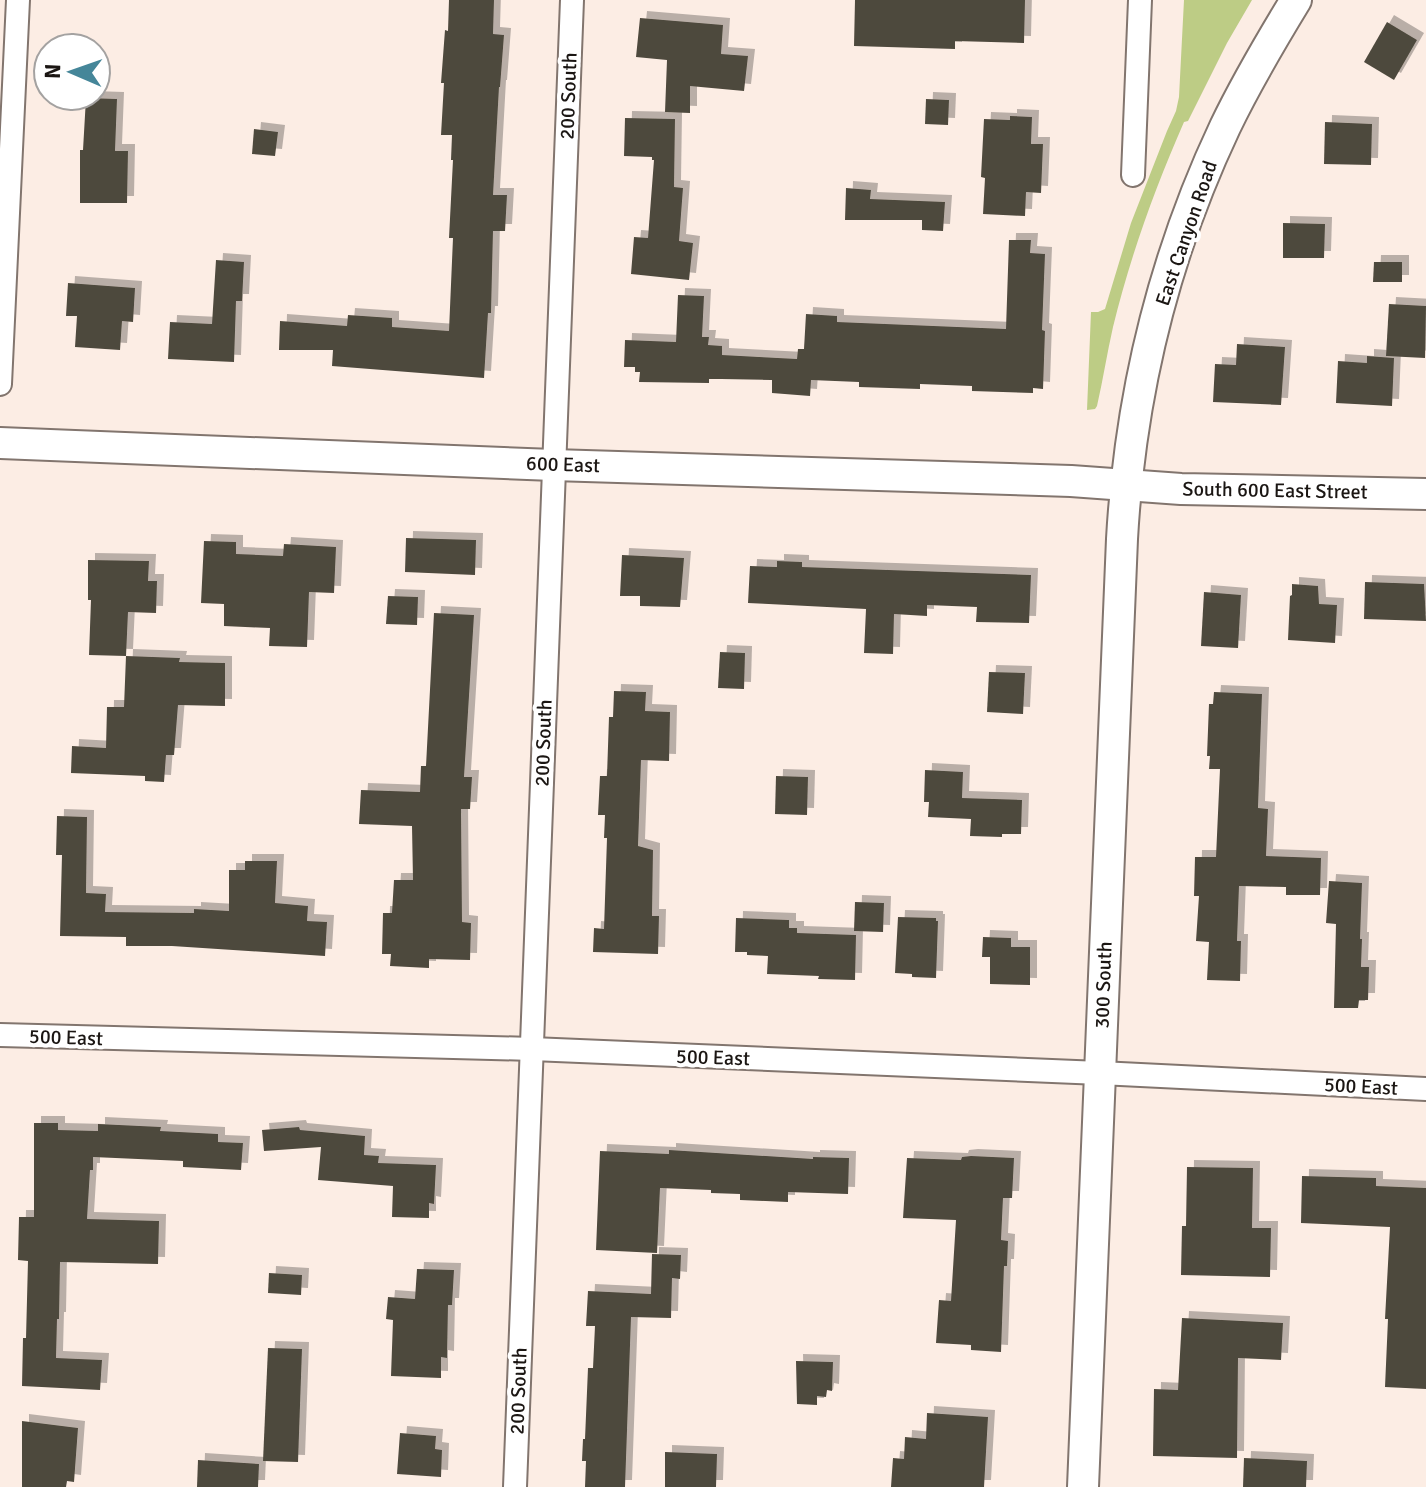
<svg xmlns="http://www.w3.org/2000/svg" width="1426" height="1487" viewBox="0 0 1426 1487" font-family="Signika,sans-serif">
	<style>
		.green { fill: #bdcc85 }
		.building { fill: #4e493d; filter: url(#shadow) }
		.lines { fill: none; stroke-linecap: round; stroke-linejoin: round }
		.street-casing { stroke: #82756e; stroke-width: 26 }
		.secondary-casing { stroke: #82756e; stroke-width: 34 }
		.street { stroke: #fff; stroke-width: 22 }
		.secondary { stroke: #fff; stroke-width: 30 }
		.labels { text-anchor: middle; stroke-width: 8; stroke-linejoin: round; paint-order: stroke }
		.street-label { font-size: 20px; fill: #1b1613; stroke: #fff }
	</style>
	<defs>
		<filter id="shadow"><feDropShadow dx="7" dy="-7" stdDeviation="0" flood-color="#0004"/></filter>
	</defs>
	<rect width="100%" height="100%" fill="#fcede4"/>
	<path class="green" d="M1184 0H1252L1227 43 1188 121 1184 122C1155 188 1130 257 1113 327 1107 353 1103 380 1097 406L1095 409 1087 410 1091 312H1098L1105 309 1131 223 1167 131 1176 111 1179 97Z"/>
	<g class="building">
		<path d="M449 0H494L493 34 504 35 500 87H499L493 195H507L505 231H493L491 313H488L484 378 332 366 333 350H279L280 321 347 326 348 315 392 318V327L449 331 453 238H449L453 160H451L452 135H441L444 83H441L445 30 448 31Z"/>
		<path d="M855 0H1025L1024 43 955 41V49L854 46Z"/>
		<path d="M640 18 723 25 721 54 748 56 744 91 690 86V113L665 112 667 60 636 57Z"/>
		<path d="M1387 22 1417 40 1394 80 1364 62Z"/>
		<path d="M86 98 117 99 115 151H128L127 203H80V150H83Z"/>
		<path d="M926 99 949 100 948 125 925 124Z"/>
		<path d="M1010 116 1032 117 1031 144H1043L1041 193 1026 192 1025 216 983 214 985 178 981 177 984 119 1010 120Z"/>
		<path d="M625 118 675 119 674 187 683 188 679 241 693 243 689 280 631 274 634 237 648 238 654 160H652V157L624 156Z"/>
		<path d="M1325 122 1372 124 1371 165 1324 164Z"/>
		<path d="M254 129 278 132 275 156 252 154Z"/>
		<path d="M846 188 871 190 870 199 945 202 943 231 922 230V220H845Z"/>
		<path d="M1283 223 1325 224 1324 258H1283Z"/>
		<path d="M1009 240H1031L1030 253 1045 254 1042 330 1045 331 1043 389 1033 388V393L972 391V386L920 384V389L859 387V382L811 380 810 396 772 393V380L721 379H709V383L639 382 640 372H635V367H624L625 340 676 342 678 295 704 296 702 337H709L708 345 722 346V355L797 359 798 349H804L806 314 837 316V322L1006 329Z"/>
		<path d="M216 260 244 262 242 301H236L234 362 168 359 170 322 212 324Z"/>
		<path d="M1374 262H1402V282H1373Z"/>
		<path d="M68 283 135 288 133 322 122 321 120 350 75 347 77 316H66Z"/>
		<path d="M1389 304 1426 306 1425 358 1386 356Z"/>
		<path d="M1237 344 1285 347 1281 405 1213 402 1215 364 1236 365Z"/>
		<path d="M1367 356 1394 358 1392 406 1336 403 1338 361 1367 363Z"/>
		<path d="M406 538 476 540 475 575 405 572Z"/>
		<path d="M204 541 236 542V554L283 556 284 544 336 547 334 593 309 592 307 647 269 646 270 628 224 626V604L201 603Z"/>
		<path d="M622 555 684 558 680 607 640 606V596H620Z"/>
		<path d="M88 560 149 561 148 581H157L156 613 128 612 126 656 89 655 91 600H88Z"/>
		<path d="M777 561 802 562V567L1031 575 1029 623 976 622 977 607 927 605V616L894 614 893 654 864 653 866 609 748 603 750 566 777 567Z"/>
		<path d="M1365 582 1424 584 1426 621 1364 619Z"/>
		<path d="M1292 584 1318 586 1319 604 1337 605 1335 643 1288 640 1290 596 1292 595Z"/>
		<path d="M1204 592 1241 595 1238 648 1201 646Z"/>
		<path d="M388 596 418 597 417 625 386 624Z"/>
		<path d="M434 613 474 615 464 777H472L470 809H461L462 922 471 923 470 960 429 959V968L390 966 391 954H382L383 913H392L394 880H413L412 826 359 824 361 790 420 792 421 766H426Z"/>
		<path d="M720 652 745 653 744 689 718 688Z"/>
		<path d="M126 656 180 658 179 662 225 663V706L178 705 174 755H166L164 782 145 781V776L71 773 72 746 106 748 107 707H124Z"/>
		<path d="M989 672 1025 673 1023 714 987 712Z"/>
		<path d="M614 691 646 692 645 711 670 712 669 761 641 760 638 846 653 850 652 916H659L658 954 593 952 594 928 604 929 607 838H604L605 815H598L600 776H607L609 717H613Z"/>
		<path d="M1214 692 1262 694 1258 808 1268 809 1266 856 1321 858 1320 895H1286V887L1239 886 1237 941H1241L1240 981 1207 980 1209 942 1196 941 1199 896H1194L1195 857H1216L1220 769H1209L1210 756H1207L1209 704H1213Z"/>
		<path d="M925 770 963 772 962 798 1022 800 1021 834H1002V837L970 836 971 819 928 817 929 802H924Z"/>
		<path d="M776 776 808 777 807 815 775 814Z"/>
		<path d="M57 816 87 817 86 893 106 894 105 912 194 913V909L229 911V870H245V861H277L275 903 308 906 307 921 327 922 325 956 172 946H126V937L60 936 62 855H56Z"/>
		<path d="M1329 881 1362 883 1360 939H1362L1361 967H1369L1368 1000H1359L1358 1008H1334L1336 924 1326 923Z"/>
		<path d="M855 902 884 903 883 932 854 931Z"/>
		<path d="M898 917 936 918V921H938L936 978 912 977V974L895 973Z"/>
		<path d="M736 918 789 920V928H797V933L856 935 855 980 818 979 819 976 767 974 768 956 747 955V952H735Z"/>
		<path d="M983 937 1011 938V947H1030V985L990 984V957H982Z"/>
		<path d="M34 1123H58V1130L98 1131V1124L161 1127 160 1131 218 1134V1142L243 1143 241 1170 183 1167V1161L93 1157V1170H90L87 1219 159 1221 158 1264 60 1262 59 1319H57L56 1358 102 1360 100 1390 22 1386 23 1338H26L28 1261 18 1260 19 1217H34Z"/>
		<path d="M299 1127 300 1130 365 1136 364 1155 379 1156 378 1163 436 1165 434 1204 429 1203V1218L392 1217 393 1186 318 1180 321 1147 264 1151 262 1130Z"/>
		<path d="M669 1150 813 1159V1157L849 1158 848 1194 788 1192V1202L740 1200V1194L711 1193V1190L660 1188 657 1253 596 1250 600 1151 669 1154Z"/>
		<path d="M971 1156 1014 1158 1012 1198H1003L1001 1240 1008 1241 1007 1266H1004L1001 1352 971 1350V1345L936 1343 939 1300 951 1301 956 1220 903 1218 907 1158 961 1160 962 1157Z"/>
		<path d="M1187 1167 1253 1168 1252 1228H1271L1270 1277 1181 1275 1182 1226H1186Z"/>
		<path d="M1302 1176 1376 1178V1186L1426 1188V1389L1385 1387 1388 1319H1385L1390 1227 1301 1223Z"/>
		<path d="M652 1254 681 1255 680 1279 672 1278 671 1318 631 1317 625 1487H585L586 1461H582L583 1439H585L588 1368H593L595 1326H586L588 1291 651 1294Z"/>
		<path d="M417 1269 454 1270 452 1305H448L447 1358 441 1357V1378L391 1376 393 1320 386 1319 388 1297 415 1299Z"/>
		<path d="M269 1273 302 1275 301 1295 268 1293Z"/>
		<path d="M1182 1318 1283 1323 1281 1360 1238 1358 1237 1458 1153 1456 1154 1389 1178 1390Z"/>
		<path d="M268 1348 302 1349 298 1462 263 1461Z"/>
		<path d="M796 1361 833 1362 832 1391 827 1390 826 1397 817 1396V1405L797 1404Z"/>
		<path d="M927 1413 988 1417 984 1487H891L893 1458 904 1459 905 1437 926 1439Z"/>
		<path d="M22 1421 78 1428 74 1482 67 1481 66 1487H22Z"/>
		<path d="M400 1433 436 1436 435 1449 442 1450 441 1477 397 1474Z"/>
		<path d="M665 1452 717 1454 716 1487H665Z"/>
		<path d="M1244 1458 1307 1461 1306 1487H1243Z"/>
		<path d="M198 1460 259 1464 258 1487H197Z"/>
	</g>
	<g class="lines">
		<defs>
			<g id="street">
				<path d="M1133 175 1140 0"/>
				<path d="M0 384 18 0"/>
				<path d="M0 1035 532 1049 1100 1073 1426 1089"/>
				<path d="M515 1487 572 0"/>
			</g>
			<g id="secondary">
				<path d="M0 443 553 465 1071 481 1181 489 1426 494"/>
				<path d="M1083 1487 1122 539C1130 397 1164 256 1225 127 1246 83 1271 41 1296 0"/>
			</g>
		</defs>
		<use href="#street" class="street-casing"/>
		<use href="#secondary" class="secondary-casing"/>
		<use href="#street" class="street"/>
		<use href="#secondary" class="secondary"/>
	</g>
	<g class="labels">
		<g class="street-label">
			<text transform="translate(568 96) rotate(-88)" y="7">200 South</text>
			<text transform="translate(1186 233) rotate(-71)" y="7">East Canyon Road</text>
			<text transform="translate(563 464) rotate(2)" y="7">600 East</text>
			<text transform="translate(1275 490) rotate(1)" y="7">South 600 East Street</text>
			<text transform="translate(543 743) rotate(-88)" y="7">200 South</text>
			<text transform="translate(1103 985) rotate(-88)" y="7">300 South</text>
			<text transform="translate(66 1037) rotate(2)" y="7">500 East</text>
			<text transform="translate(713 1057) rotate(2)" y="7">500 East</text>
			<text transform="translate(1361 1086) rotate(3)" y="7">500 East</text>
			<text transform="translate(518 1391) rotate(-88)" y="7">200 South</text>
		</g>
	</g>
	<g transform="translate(72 72) rotate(272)"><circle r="38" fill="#ffffff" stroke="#a4a2a1" stroke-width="2"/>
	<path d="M0-6L14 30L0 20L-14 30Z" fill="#458699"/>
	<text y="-12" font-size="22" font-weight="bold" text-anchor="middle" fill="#1b1613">N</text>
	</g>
</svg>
